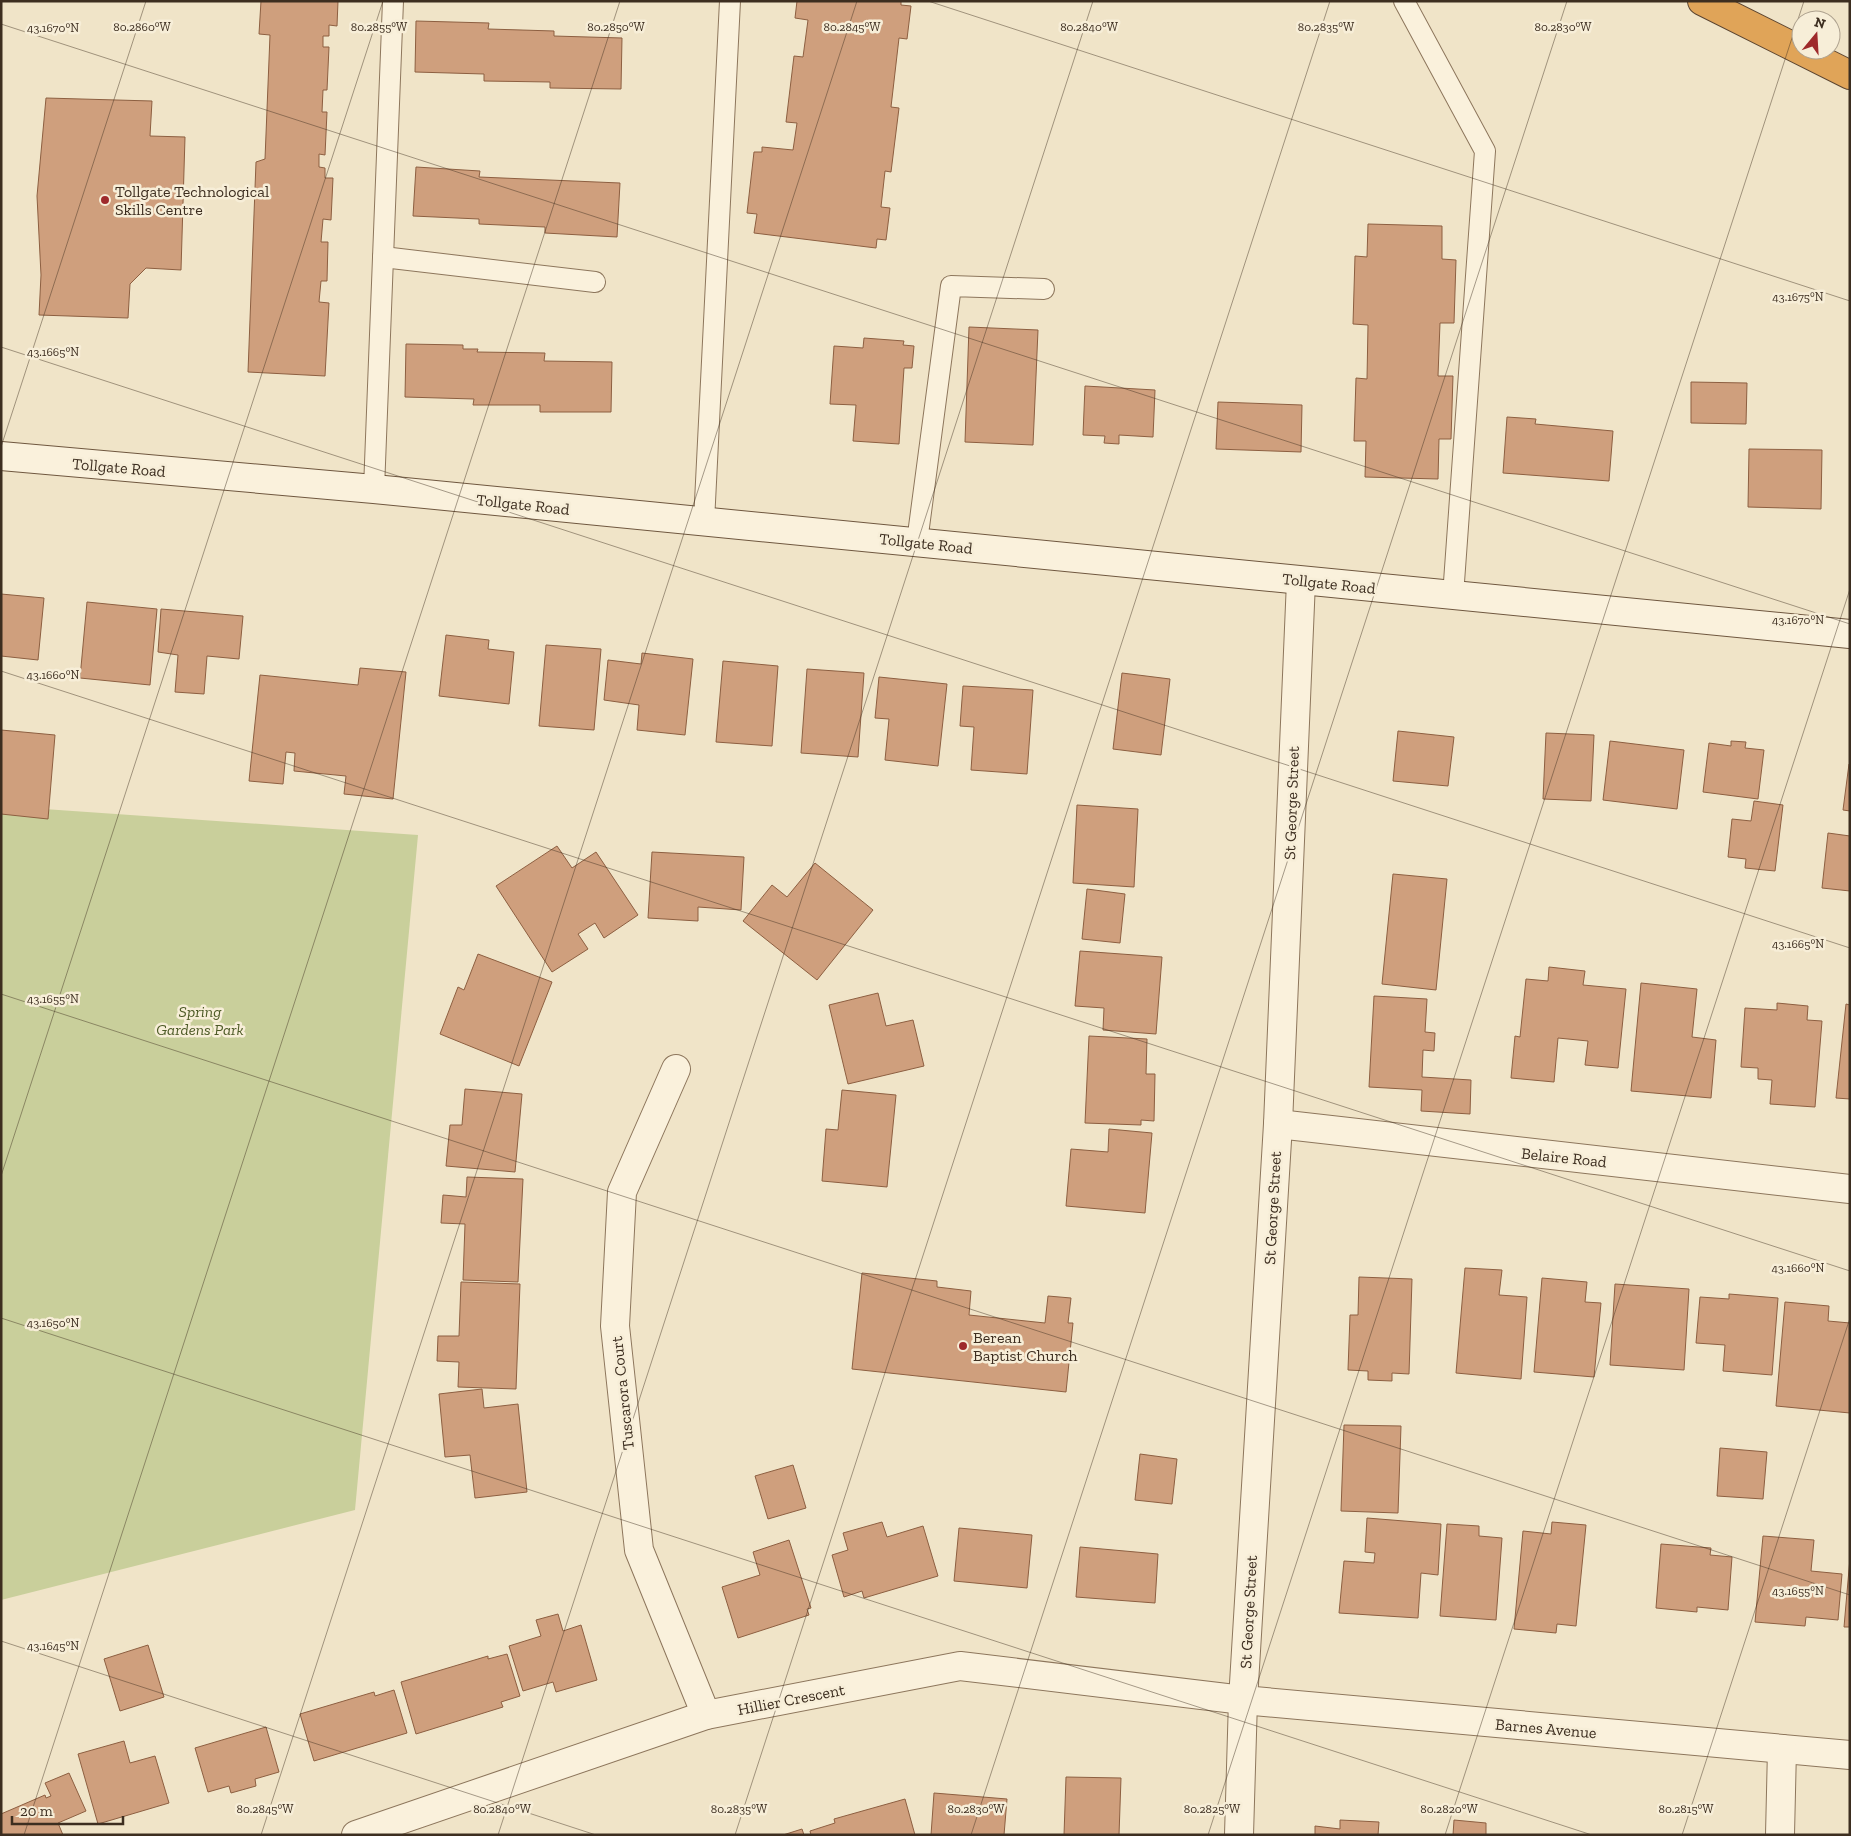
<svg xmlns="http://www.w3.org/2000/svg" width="1851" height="1836" viewBox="0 0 1851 1836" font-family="'Zilla Slab',serif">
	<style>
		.green { fill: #c9cf9b }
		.building { fill: #cf9f7d; stroke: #8d5f41 }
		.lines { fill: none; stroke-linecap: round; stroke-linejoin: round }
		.lane-casing { stroke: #8d765c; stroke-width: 22 }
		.street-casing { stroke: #8d765c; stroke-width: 30 }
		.secondary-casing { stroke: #6f573f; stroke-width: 30 }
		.highway-casing { stroke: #5b4430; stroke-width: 30 }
		.lane { stroke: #faf1dc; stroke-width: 20 }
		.street { stroke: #faf1dc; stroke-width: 28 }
		.secondary { stroke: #faf1dc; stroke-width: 28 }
		.highway { stroke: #e0a458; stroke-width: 28 }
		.ticks { fill: none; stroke: #3d2e20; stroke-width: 1; stroke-opacity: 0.45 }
		.poi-dot { fill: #9e2a2b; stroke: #f7eed8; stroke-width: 2 }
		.labels { text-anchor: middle; stroke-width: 5; stroke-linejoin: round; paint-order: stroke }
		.poi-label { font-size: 16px; fill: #3d2e20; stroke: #f7eed8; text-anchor: start }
		.street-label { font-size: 16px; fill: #3d2e20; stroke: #f7eed8 }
		.park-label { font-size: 16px; font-style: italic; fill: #4d5a26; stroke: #f7eed8 }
		.ticks-label { font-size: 12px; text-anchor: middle; fill: #3d2e20; stroke: #f7eed8; stroke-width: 5; stroke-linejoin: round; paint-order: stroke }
	</style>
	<rect width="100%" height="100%" fill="#f0e4c8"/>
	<path class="green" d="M1 806 418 835 355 1510 1 1600Z"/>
	<g class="building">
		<path d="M261 1H338L337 26 329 25V36H323V47H329L327 90H323L322 112H327L325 155 319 154V167L325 168V178H333L331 220 323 219 321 242H328L327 281H321L319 302 329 303 325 376 248 372 256 162 265 159 270 35 259 34Z"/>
		<path d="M797 1H901V5L911 6 907 39 899 38 891 107 899 108 891 172 885 171 881 207 890 208 886 240 877 239 876 248 754 233 757 214 747 213 754 152H762V147L793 150 797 123 786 122 794 56 803 57 808 20 795 18Z"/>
		<path d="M416 21 489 23 488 29 554 31V36L622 38 621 89 550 88V82L484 81V74L415 72Z"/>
		<path d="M46 98 152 101 150 136 185 137 181 270 146 268 130 284 128 318 39 315 41 275 37 196Z"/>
		<path d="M416 167 480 171 479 177 620 183 617 237 545 233V227L479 224V219L413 216Z"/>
		<path d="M1368 224 1442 226V259L1456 260 1454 323H1440L1438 376H1453L1451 439H1439L1438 479 1365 477 1366 441H1354L1356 378 1367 379 1368 325 1353 324 1355 256 1367 257Z"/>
		<path d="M969 327 1038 330 1033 445 965 442Z"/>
		<path d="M864 338 904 341 903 345 914 346 912 368H904L899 444 853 441 856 405 830 404 834 346 863 348Z"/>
		<path d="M406 344 463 345V349H478L477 352 545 353 544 361 612 362 611 412H540V405H473L474 399 405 397Z"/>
		<path d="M1691 382 1747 383 1746 424 1691 423Z"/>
		<path d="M1085 386 1155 390 1153 437 1119 435V444L1104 443 1105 436 1083 435Z"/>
		<path d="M1218 402 1302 405 1301 452 1216 449Z"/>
		<path d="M1507 417 1536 419 1535 424 1613 431 1609 481 1503 473Z"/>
		<path d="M1749 449 1822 450 1821 509 1748 507Z"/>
		<path d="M1 594 44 598 38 660 1 656Z"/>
		<path d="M87 602 157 609 150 685 80 678Z"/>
		<path d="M161 609 243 616 239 659 207 656 204 694 175 692 178 655 158 652Z"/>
		<path d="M446 635 489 640 488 649 514 652 509 704 439 696Z"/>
		<path d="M546 645 601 649 594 730 539 726Z"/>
		<path d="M642 653 693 659 685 735 637 730 639 705 604 700 608 660 641 664Z"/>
		<path d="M723 661 778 666 772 746 716 742Z"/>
		<path d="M360 668 406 672 393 799 344 794 346 776 294 771 295 753 286 752 283 784 249 781 260 675 358 685Z"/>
		<path d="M807 669 864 673 858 757 801 753Z"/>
		<path d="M1122 673 1170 679 1161 755 1113 749Z"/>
		<path d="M879 677 947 684 938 766 885 760 889 719 875 718Z"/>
		<path d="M963 686 1033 690 1027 774 971 770 974 727 960 726Z"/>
		<path d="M1 730 55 735 48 819 1 814Z"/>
		<path d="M1398 731 1454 737 1448 786 1393 781Z"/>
		<path d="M1546 733 1594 735 1591 801 1543 799Z"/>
		<path d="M1610 741 1684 750 1677 809 1603 800Z"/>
		<path d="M1731 741 1746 742 1745 748 1764 750 1758 799 1703 792 1709 743 1731 746Z"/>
		<path d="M1849 764H1850V811L1843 810Z"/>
		<path d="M1754 801 1783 805 1775 871 1745 868 1746 859 1728 857 1732 819 1751 821Z"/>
		<path d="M1077 805 1138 809 1134 887 1073 883Z"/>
		<path d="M1828 833 1850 836V891L1822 888Z"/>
		<path d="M557 846 572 868 596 852 638 915 604 938 595 923 578 934 588 949 552 972 496 886Z"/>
		<path d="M652 852 744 857 741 910 698 907V921L648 918Z"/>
		<path d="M815 863 873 910 817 980 743 921 772 885 787 897Z"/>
		<path d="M1393 874 1447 879 1436 990 1382 984Z"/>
		<path d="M1087 889 1125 894 1120 943 1082 939Z"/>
		<path d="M1080 951 1162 957 1156 1034 1103 1030 1104 1008 1075 1006Z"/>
		<path d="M478 954 552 982 519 1066 440 1034 458 987 464 990Z"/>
		<path d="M1549 967 1585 971 1583 985 1626 989 1618 1068 1585 1065 1588 1041 1558 1038 1554 1082 1511 1078 1515 1036 1520 1037 1526 979 1548 981Z"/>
		<path d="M1641 983 1697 989 1692 1037 1716 1040 1711 1098 1631 1091Z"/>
		<path d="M878 993 886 1026 913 1020 924 1066 848 1084 829 1005Z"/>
		<path d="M1374 996 1427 999 1425 1032 1435 1033 1434 1051 1423 1050 1422 1077 1471 1080 1470 1114 1421 1111 1422 1090 1369 1087Z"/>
		<path d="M1777 1003 1808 1006 1807 1020 1822 1021 1815 1107 1770 1104 1772 1080 1758 1079V1068L1741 1067 1745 1008 1777 1010Z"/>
		<path d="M1846 1004 1850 1005V1099L1836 1098Z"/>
		<path d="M1089 1036 1147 1039 1146 1074H1155L1154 1121 1141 1120V1125L1085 1123Z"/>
		<path d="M465 1089 522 1094 515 1172 446 1166 450 1125H462Z"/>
		<path d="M842 1090 896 1095 887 1187 822 1181 826 1129 838 1130Z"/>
		<path d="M1109 1129 1152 1133 1145 1213 1066 1206 1071 1149 1108 1152Z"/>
		<path d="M467 1177 523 1179 518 1282 463 1280 465 1224 441 1223 443 1195 466 1197Z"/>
		<path d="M1465 1268 1502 1270 1499 1295 1527 1297 1521 1379 1456 1373Z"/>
		<path d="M862 1273 937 1281V1287L971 1291 969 1315 1045 1323 1048 1296 1071 1298 1068 1323H1073L1066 1392 852 1369Z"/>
		<path d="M1359 1277 1412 1279 1409 1374 1392 1373V1381L1368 1380V1371L1348 1370 1350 1315H1358Z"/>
		<path d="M1542 1278 1587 1282 1585 1302 1601 1303 1594 1377 1534 1372Z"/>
		<path d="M461 1282 520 1284 516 1389 458 1387 459 1362 437 1361 438 1336H459Z"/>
		<path d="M1615 1284 1689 1289 1684 1370 1610 1365Z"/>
		<path d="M1729 1294 1778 1298 1772 1375 1723 1371 1725 1345 1696 1343 1700 1297 1729 1299Z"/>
		<path d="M1785 1302 1829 1306 1828 1321 1850 1323V1413L1776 1406Z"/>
		<path d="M482 1389 484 1408 518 1404 527 1492 475 1498 470 1455 445 1457 439 1394Z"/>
		<path d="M1344 1425 1401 1426 1398 1513 1341 1511Z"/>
		<path d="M1720 1448 1767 1452 1763 1499 1717 1496Z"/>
		<path d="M1140 1454 1177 1459 1172 1504 1135 1500Z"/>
		<path d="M793 1465 806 1508 768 1519 755 1476Z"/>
		<path d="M1367 1518 1441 1524 1438 1575 1421 1573 1418 1618 1339 1613 1344 1561 1374 1563 1375 1553 1365 1552Z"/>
		<path d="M882 1522 887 1537 923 1526 938 1576 864 1598 862 1591 844 1597 832 1555 848 1550 843 1533Z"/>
		<path d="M1552 1522 1586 1525 1576 1626 1557 1624 1556 1633 1514 1629 1523 1531 1551 1534Z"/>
		<path d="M1447 1524 1479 1526V1536L1502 1538 1496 1620 1440 1616Z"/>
		<path d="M959 1528 1032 1535 1027 1588 954 1581Z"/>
		<path d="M1763 1536 1814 1540 1811 1571 1842 1574 1838 1620 1806 1617 1805 1626 1755 1622Z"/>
		<path d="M789 1540 811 1608 807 1609 809 1615 738 1638 722 1587 760 1575 753 1552Z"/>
		<path d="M1661 1544 1711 1548 1710 1555 1732 1557 1728 1610 1697 1607V1612L1656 1608Z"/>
		<path d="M1080 1547 1158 1554 1155 1603 1076 1597Z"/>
		<path d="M1850 1558V1627H1844Z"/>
		<path d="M558 1614 563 1631 581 1625 597 1680 556 1692 553 1682 523 1691 509 1646 541 1636 536 1620Z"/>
		<path d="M148 1645 164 1697 120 1711 104 1659Z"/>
		<path d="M507 1654 520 1696 501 1702 503 1707 416 1734 401 1682 488 1656V1659Z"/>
		<path d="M394 1690 407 1733 314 1761 300 1714 374 1692 375 1696Z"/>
		<path d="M266 1727 279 1772 255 1779 256 1786 231 1793 229 1786 208 1792 195 1748Z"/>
		<path d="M124 1741 130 1763 155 1756 169 1803 98 1824 78 1754Z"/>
		<path d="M69 1773 86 1811 58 1823 63 1835H1V1814L45 1795 46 1798 51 1796 45 1783Z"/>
		<path d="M1066 1777 1121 1778 1119 1835H1064Z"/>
		<path d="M934 1793 1007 1799 1004 1835H931Z"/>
		<path d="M905 1799 915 1835H811L810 1831 835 1823 834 1819Z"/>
		<path d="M1340 1820 1379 1822 1378 1835H1315V1826L1340 1829Z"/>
		<path d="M1454 1820 1486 1823V1835H1453Z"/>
		<path d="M802 1829 804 1835H783Z"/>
	</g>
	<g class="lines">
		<defs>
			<g id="lane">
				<path d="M1404 1 1485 151 1453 596"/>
				<path d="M383 257 595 282"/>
				<path d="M374 489 393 1"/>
				<path d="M704 522 730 1"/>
				<path d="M917 542 951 286 1044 289"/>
			</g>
			<g id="street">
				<path d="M676 1069 622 1192 615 1326 639 1550 706 1715"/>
				<path d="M1278 1124 1850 1189"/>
				<path d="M356 1835 706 1715 960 1666 1243 1700 1850 1755"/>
				<path d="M1239 1835 1243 1700 1278 1124 1301 581"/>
				<path d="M1780 1835 1782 1749"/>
			</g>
			<path id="secondary" d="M1 456 374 489 1850 634"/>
			<path id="highway" d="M1702 1 1850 75"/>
		</defs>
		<use href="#lane" class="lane-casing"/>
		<use href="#street" class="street-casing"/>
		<use href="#secondary" class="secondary-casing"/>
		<use href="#highway" class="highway-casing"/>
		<use href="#lane" class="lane"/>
		<use href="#street" class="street"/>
		<use href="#secondary" class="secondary"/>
		<use href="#highway" class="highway"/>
	</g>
	<path class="ticks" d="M928 1 1850 301M1 24 1850 624M1 347 1850 948M1 447 146 1M1 671 1850 1271M1 994 1850 1595M1 1176 383 1M1 1318 1592 1835M1 1641 596 1835M24 1835 620 1M261 1835 857 1M498 1835 1093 1M735 1835 1330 1M971 1835 1567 1M1208 1835 1804 1M1445 1835 1850 589M1682 1835 1850 1318"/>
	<g class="poi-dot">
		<circle cx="105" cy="200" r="5"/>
		<circle cx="963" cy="1346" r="5"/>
	</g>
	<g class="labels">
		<g class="poi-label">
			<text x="115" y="197">Tollgate Technological<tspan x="115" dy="18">Skills Centre</tspan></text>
			<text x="973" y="1343">Berean<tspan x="973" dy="18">Baptist Church</tspan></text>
		</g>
		<g class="street-label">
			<text transform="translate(119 467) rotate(5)" y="6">Tollgate Road</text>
			<text transform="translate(523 504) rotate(6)" y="6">Tollgate Road</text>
			<text transform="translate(926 543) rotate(6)" y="6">Tollgate Road</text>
			<text transform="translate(1329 583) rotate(6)" y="6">Tollgate Road</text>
			<text transform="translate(1291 803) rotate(-88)" y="6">St George Street</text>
			<text transform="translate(1564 1157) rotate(6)" y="6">Belaire Road</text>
			<text transform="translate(1272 1208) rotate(-87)" y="6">St George Street</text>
			<text transform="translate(622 1393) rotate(-96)" y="6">Tuscarora Court</text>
			<text transform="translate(1248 1612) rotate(-87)" y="6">St George Street</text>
			<text transform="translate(791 1699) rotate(-11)" y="6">Hillier Crescent</text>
			<text transform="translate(1546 1728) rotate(5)" y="6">Barnes Avenue</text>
		</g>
		<g class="park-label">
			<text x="200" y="1017">Spring<tspan x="200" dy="18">Gardens Park</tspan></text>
		</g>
	</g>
	<g class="ticks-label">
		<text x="142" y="31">80.2860°W</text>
		<text x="379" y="31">80.2855°W</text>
		<text x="616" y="31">80.2850°W</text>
		<text x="852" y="31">80.2845°W</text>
		<text x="1089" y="31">80.2840°W</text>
		<text x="1326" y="31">80.2835°W</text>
		<text x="1563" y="31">80.2830°W</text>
		<text x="53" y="32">43.1670°N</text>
		<text x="1798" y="301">43.1675°N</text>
		<text x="53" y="356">43.1665°N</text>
		<text x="1798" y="624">43.1670°N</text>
		<text x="53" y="679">43.1660°N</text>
		<text x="1798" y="948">43.1665°N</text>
		<text x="53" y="1003">43.1655°N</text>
		<text x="1798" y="1272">43.1660°N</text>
		<text x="53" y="1327">43.1650°N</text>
		<text x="1798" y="1595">43.1655°N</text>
		<text x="53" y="1650">43.1645°N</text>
		<text x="265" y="1813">80.2845°W</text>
		<text x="502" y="1813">80.2840°W</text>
		<text x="739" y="1813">80.2835°W</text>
		<text x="976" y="1813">80.2830°W</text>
		<text x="1212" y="1813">80.2825°W</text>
		<text x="1449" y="1813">80.2820°W</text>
		<text x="1686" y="1813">80.2815°W</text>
	</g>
	<rect width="1851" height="1836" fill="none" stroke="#3d2e20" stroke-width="5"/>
	<g transform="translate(1816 35) rotate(18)"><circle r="24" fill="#f7eed8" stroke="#ada18e"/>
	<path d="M0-4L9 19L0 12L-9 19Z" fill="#9e2a2b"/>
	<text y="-8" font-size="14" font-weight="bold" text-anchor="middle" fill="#3d2e20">N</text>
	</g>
	<path d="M12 1816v8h111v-8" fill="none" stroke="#3d2e20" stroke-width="2.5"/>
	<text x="20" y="1816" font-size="15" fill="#3d2e20" stroke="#f7eed8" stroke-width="4" paint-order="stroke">20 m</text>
</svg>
